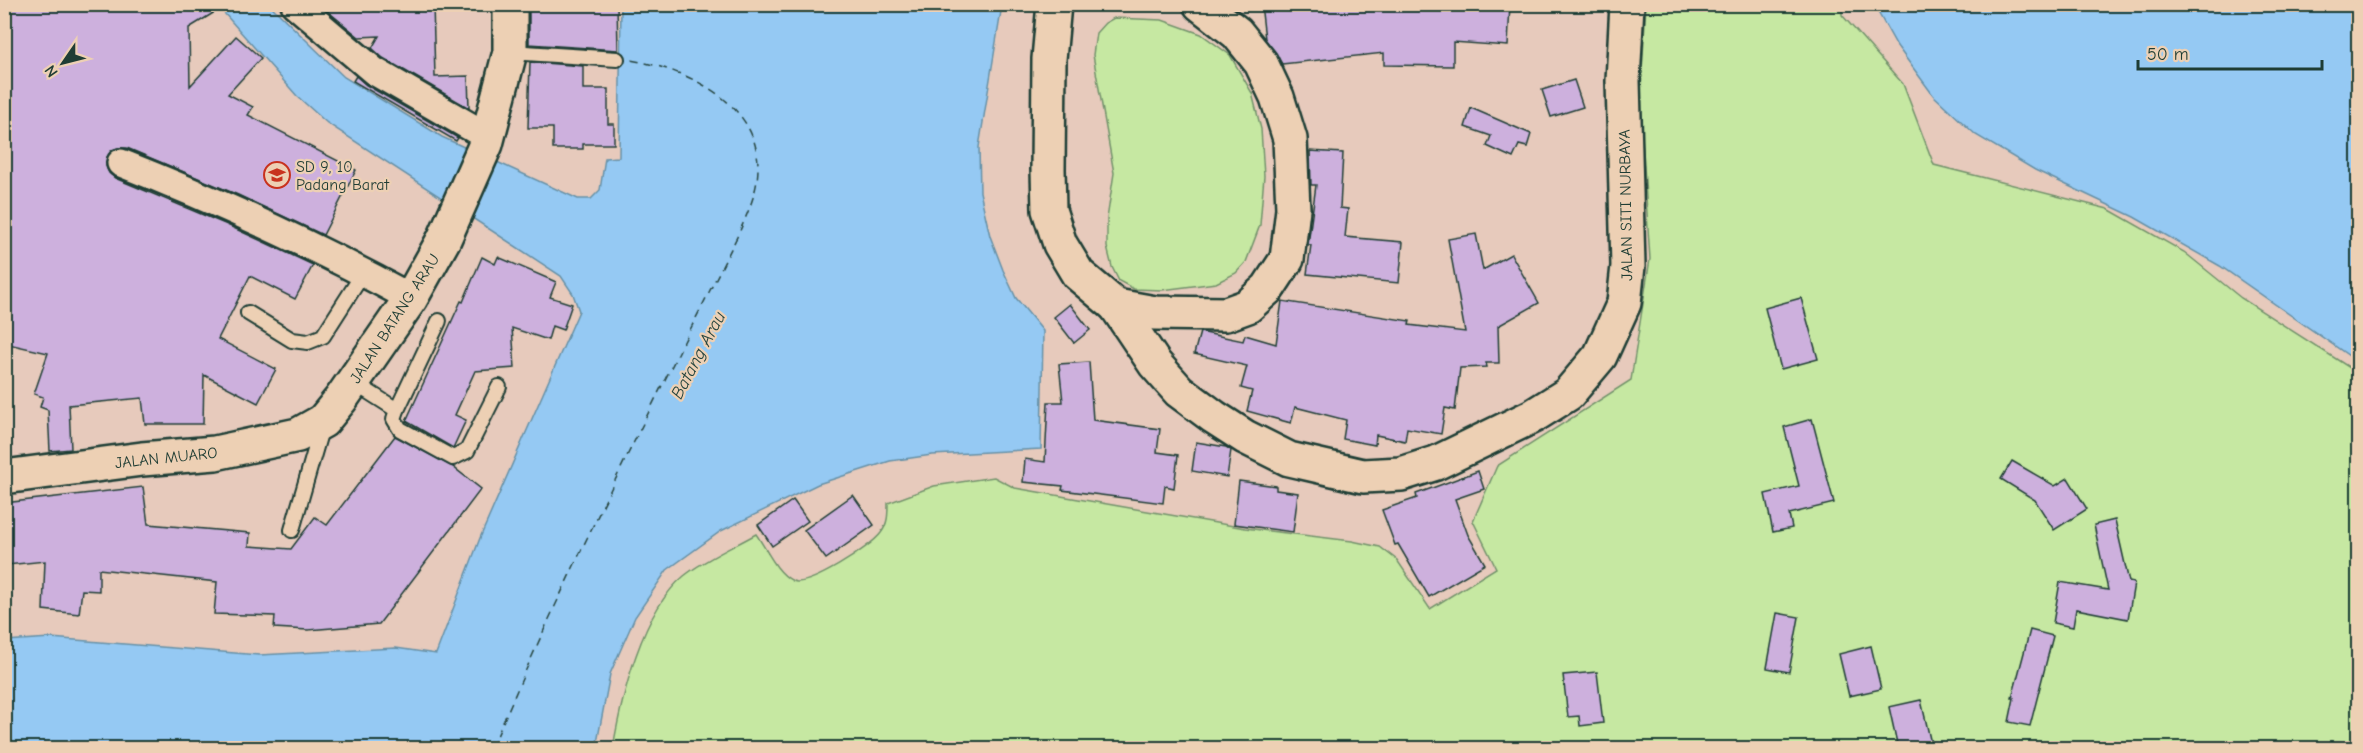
<svg xmlns="http://www.w3.org/2000/svg" width="2363" height="753" viewBox="0 0 2363 753" font-family="'Comic Neue',sans-serif">
	<style>
		.green { fill: #c6e8a2; stroke: #72926b; stroke-width: 1.5 }
		.water { fill: #95c9f3; stroke: #6691a7; stroke-width: 1.5 }
		.lines { fill: none; stroke-linecap: round; stroke-linejoin: round }
		.ferry { stroke: #25443e; stroke-width: 1.5; stroke-dasharray: 8 6; stroke-linecap: butt }
		.building { fill: #cdb0dd; stroke: #1f3d34; stroke-width: 1.5 }
		.service-casing { stroke: #1f3d34; stroke-width: 18 }
		.minor-casing { stroke: #1f3d34; stroke-width: 32 }
		.tertiary-casing { stroke: #1f3d34; stroke-width: 38 }
		.secondary-casing { stroke: #1f3d34; stroke-width: 38 }
		.service { stroke: #edd0b4; stroke-width: 14 }
		.minor { stroke: #edd0b4; stroke-width: 27 }
		.tertiary { stroke: #edd0b4; stroke-width: 33 }
		.secondary { stroke: #edd0b4; stroke-width: 33 }
		.labels { text-anchor: middle; stroke-width: 4.5; stroke-linejoin: round; paint-order: stroke }
		.poi-label { font-size: 16px; fill: #1f3d34; stroke: #edd0b4; text-anchor: start }
		.street-label { font-size: 16px; fill: #1f3d34; stroke: #edd0b4 }
		.water-label { font-size: 18px; font-style: italic; fill: #25443e; stroke: #edd0b4 }
	</style>
	<rect width="100%" height="100%" fill="#e7cabc"/>
	<filter id="ink" filterUnits="userSpaceOnUse"><feTurbulence type="fractalNoise" baseFrequency=".0167" numOctaves="2"/><feDisplacementMap in="SourceGraphic" scale="12" xChannelSelector="R" yChannelSelector="G"/><feConvolveMatrix kernelMatrix="1 2 1 2 8 2 1 2 1" color-interpolation-filters="sRGB"/></filter>
	<g filter="url(#ink)">
		<g class="green">
			<path d="M1646 5H1842V15L1903 84 1934 165 2108 209 2184 252 2241 298 2358 373V748H613C622 695 642 611 684 576 705 559 733 547 756 534 766 548 776 573 793 581 808 588 871 547 881 533 888 524 888 514 888 503L934 486 994 477 1015 488 1245 528 1352 541 1380 547 1397 560 1430 609 1496 568 1473 521 1497 466 1631 380 1650 259 1640 105Z"/>
			<path d="M1114 18 1162 20 1201 34 1230 55 1252 93 1261 129 1264 176 1260 225 1246 262 1236 273 1216 283 1162 290 1134 289 1119 281 1112 267 1107 247V219L1114 173 1093 55 1096 33 1105 23Z"/>
		</g>
		<g class="water">
			<path d="M217 5H270L344 77 442 137 578 199H591L600 190 605 158 619 157 621 5H1002L979 147 980 192 990 236 1003 270 1016 298 1043 331 1041 449 932 455 890 461 818 484 721 531 667 570 635 617 610 674 596 748H5V641L51 638 259 655 396 648 436 654 480 538 579 311 573 294 561 276 327 123 297 96Z"/>
			<path d="M1874 5H2358V362L2220 266 2134 217 2035 170 1976 135 1933 95 1897 46Z"/>
		</g>
		<g class="lines">
			<path class="ferry" d="M492 748C566 573 653 403 739 233 748 212 758 191 758 167 758 99 681 67 624 59"/>
		</g>
		<g class="building">
			<path d="M4 4H228L189 28 190 86 236 36 261 58 228 94 253 107 248 115 356 170 323 235 238 195 127 148H118L112 150 107 157 106 166 109 173 115 178 225 224 313 265 295 299 250 276 218 339 276 369 258 403 204 375 203 424H145L142 398 69 405 71 449 50 451 48 410 40 407 43 397 34 394 48 353 4 343Z"/>
			<path d="M325 4H433L435 77 468 76 469 108 383 58 372 48 379 36 359 37 325 9Z"/>
			<path d="M529 4H617L618 50 529 44Z"/>
			<path d="M1261 4H1510L1508 46 1453 42V66L1384 65V53L1282 64 1265 39Z"/>
			<path d="M530 62 583 66V89H608V124H614V144H583V149H553V128H528Z"/>
			<path d="M356 76 366 85 458 138 456 141 353 81Z"/>
			<path d="M1574 80 1583 107 1551 117 1542 90Z"/>
			<path d="M1471 108 1531 134 1527 147 1519 145 1513 158 1487 146 1491 136 1465 127Z"/>
			<path d="M1310 151 1343 153 1340 208 1348 209 1345 237 1403 242 1399 283 1307 274 1311 245H1308L1316 185H1311Z"/>
			<path d="M1476 234 1483 270 1511 254 1539 303 1498 326 1499 363H1486L1487 367 1460 368 1455 410 1445 408 1441 434 1407 428 1405 441 1376 435 1375 445 1343 439 1346 420 1295 407 1291 423 1247 411 1252 391 1241 388 1247 366 1194 354 1200 332 1243 341 1245 335 1276 344 1282 301 1410 321 1409 325 1465 332 1448 239Z"/>
			<path d="M482 257 495 264 498 257 556 282 550 297 572 304 563 330 552 326 548 340 512 328 515 368 475 371 455 415 466 420 453 448 406 421 461 301 463 302Z"/>
			<path d="M1801 298 1818 359 1781 369 1765 308Z"/>
			<path d="M1070 304 1090 330 1074 343 1054 317Z"/>
			<path d="M1089 362 1093 420 1160 429 1157 452 1178 455 1174 488 1165 486 1163 503 1062 490 1063 486 1023 482 1025 459 1045 462 1048 402H1063L1059 364Z"/>
			<path d="M1812 419 1834 503 1789 514 1792 528 1773 532 1765 494 1799 486 1784 427Z"/>
			<path d="M395 436 453 467 481 489 379 624 308 630 274 628 275 616 214 614 217 582 99 569V591L82 590 79 614 43 610 45 561 7 565 4 503 143 487 148 524 250 533 249 546 291 549 315 517 327 525Z"/>
			<path d="M1196 442 1226 447 1231 450 1227 477 1192 471Z"/>
			<path d="M2012 461 2055 486 2068 478 2087 509 2054 530 2035 500 2001 479Z"/>
			<path d="M1478 471 1484 489 1455 499 1468 535 1485 564 1429 597 1398 544 1395 545 1382 510 1417 498 1416 494Z"/>
			<path d="M1239 481 1276 486V490L1298 493 1293 532 1234 524Z"/>
			<path d="M853 495 874 525 826 559 804 530Z"/>
			<path d="M793 500 808 521 772 546 758 525Z"/>
			<path d="M2115 520 2129 582 2134 583 2128 619 2076 609 2073 627 2053 623 2060 582 2108 590 2094 525Z"/>
			<path d="M1777 613 1799 617 1789 672 1767 668Z"/>
			<path d="M2030 630 2053 636 2030 726 2009 722 2014 698H2012Z"/>
			<path d="M1871 646 1881 689 1849 696 1839 654Z"/>
			<path d="M1597 672 1603 723 1580 726 1579 716 1568 717 1563 675Z"/>
			<path d="M1921 700 1932 748H1898L1889 707Z"/>
		</g>
		<g class="lines">
			<defs>
				<g id="service">
					<path d="M510 52 617 59"/>
					<path d="M248 313 292 340 308 342 323 336 364 272"/>
					<path d="M439 321 397 410 394 419 400 429 453 458 467 451 499 387"/>
					<path d="M353 382 397 410"/>
					<path d="M292 530 322 426"/>
				</g>
				<g id="minor">
					<path d="M295 4 374 71 488 137"/>
					<path d="M121 163C220 202 317 247 411 298"/>
				</g>
				<g id="tertiary">
					<path d="M1054 4 1049 59 1048 169 1049 210 1060 244 1078 274 1116 306 1155 313 1226 314 1248 306 1268 288 1287 259 1293 209 1290 139 1277 97 1261 63 1237 33 1200 4"/>
					<path d="M1116 306 1155 364 1179 391 1214 417 1245 437 1289 459 1363 476 1401 474 1436 463 1533 416 1568 394 1600 356 1624 303 1628 266 1623 81 1627 4"/>
				</g>
				<path id="secondary" d="M4 477 142 459 215 453 298 435 323 421 341 399 411 298 444 239 486 144 510 52V4"/>
			</defs>
			<use href="#service" class="service-casing"/>
			<use href="#minor" class="minor-casing"/>
			<use href="#tertiary" class="tertiary-casing"/>
			<use href="#secondary" class="secondary-casing"/>
			<use href="#service" class="service"/>
			<use href="#minor" class="minor"/>
			<use href="#tertiary" class="tertiary"/>
			<use href="#secondary" class="secondary"/>
		</g>
	</g>
	<defs>
		<symbol id="school-ring" viewBox="-11 -11 22 22"><circle r="9.5" fill="#edd0b4" stroke="#c8321e" stroke-width="1.5"/><path d="M0-5L7-2L0 1L-7-2ZM-4 1L0 2.5L4 1V4Q0 6-4 4Z" fill="#c8321e"/></symbol>
	</defs>
	<g fill-rule="evenodd">
		<use href="#school-ring" x="262" y="160" width="30" height="30"/>
	</g>
	<g class="labels">
		<g class="poi-label">
			<text x="296" y="172">SD 9, 10<tspan x="296" dy="18">Padang Barat</tspan></text>
		</g>
		<g class="street-label">
			<text transform="translate(1625 205) rotate(-91)" y="6">JALAN SITI NURBAYA</text>
			<text transform="translate(394 318) rotate(-57)" y="6">JALAN BATANG ARAU</text>
			<text transform="translate(166 457) rotate(-6)" y="6">JALAN MUARO</text>
		</g>
		<g class="water-label">
			<text transform="translate(698 355) rotate(-62)" y="6">Batang Arau</text>
		</g>
	</g>
	<rect width="2363" height="753" fill="none" stroke="#edd0b4" stroke-width="24"/>
	<rect x="12" y="12" width="2339" height="729" fill="none" stroke="#1f3d34" stroke-width="2" filter="url(#ink)"/>
	<g transform="translate(63 63) rotate(235)" stroke="#edd0b4" stroke-width="4.5" paint-order="stroke">
	<path d="M0-4.5L10 22L0 15L-10 22Z" fill="#1f3d34"/>
	<text y="-9" font-size="16" font-weight="bold" text-anchor="middle" fill="#1f3d34">N</text>
	</g>
	<path d="M2138 60v9h184v-9" fill="none" stroke="#1f3d34" stroke-width="3"/>
	<text x="2147" y="60" font-size="18" fill="#1f3d34" stroke="#edd0b4" stroke-width="4.5" paint-order="stroke">50 m</text>
</svg>
